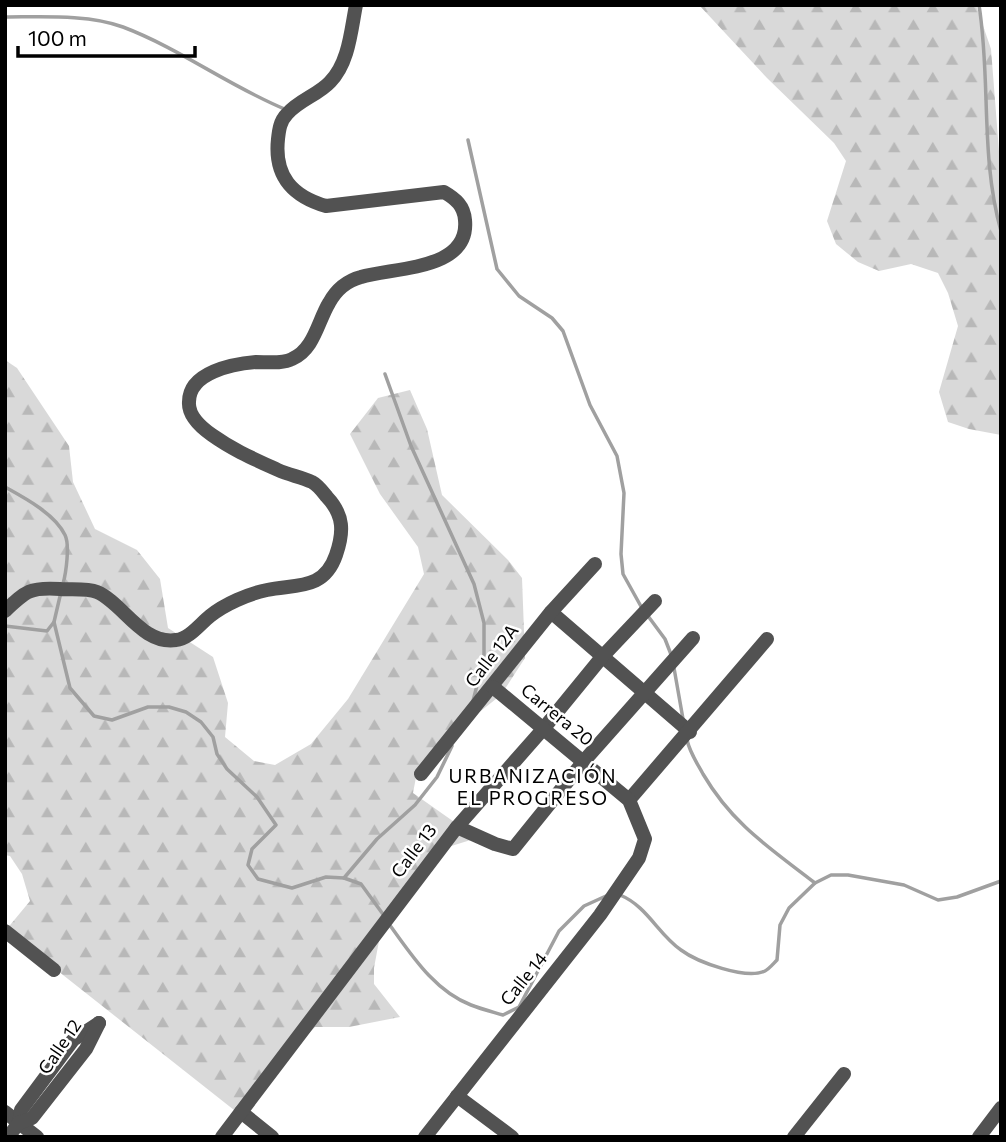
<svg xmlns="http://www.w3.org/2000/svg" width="1006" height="1142" viewBox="0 0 1006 1142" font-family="Commissioner,sans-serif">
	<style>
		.forest { fill: url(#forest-firs) }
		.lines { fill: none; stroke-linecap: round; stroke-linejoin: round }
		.stream { stroke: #a0a0a0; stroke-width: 3.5 }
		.street { stroke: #525252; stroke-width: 14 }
		.labels { text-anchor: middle; stroke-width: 5; stroke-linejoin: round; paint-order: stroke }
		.street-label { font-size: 18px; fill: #000; stroke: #fff }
		.neighbourhood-label { font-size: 19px; letter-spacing: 2px; fill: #000; stroke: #fff }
	</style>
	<defs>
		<pattern id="forest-firs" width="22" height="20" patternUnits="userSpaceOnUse" patternTransform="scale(1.75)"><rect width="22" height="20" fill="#d9d9d9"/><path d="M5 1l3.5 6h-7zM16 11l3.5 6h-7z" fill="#b8b8b8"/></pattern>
	</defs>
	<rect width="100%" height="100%" fill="#fff"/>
	<g class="forest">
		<path d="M699 5H976L991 49 1001 177V435L969 429 948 422 939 392 958 326 948 293 938 273 911 264 879 271 858 262 836 244 827 221 846 161 834 143 767 78Z"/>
		<path d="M5 360 17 368 69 446 73 482 95 529 137 550 160 579 168 628 213 657 228 703 225 737 254 761 275 765 311 744 348 699 424 574 418 547 380 494 350 434 378 398 410 390 427 429 442 495 508 560 522 578 525 658 501 695 453 733 417 772 413 793 477 838 445 848 381 930 374 968V984L400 1017 349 1027H315L234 1110 6 930 30 901 22 874 10 856 5 855Z"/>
	</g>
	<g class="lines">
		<g class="stream">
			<path d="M979 5C991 80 980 157 1001 231"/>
			<path d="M5 17C41 17 89 14 123 27 181 49 230 87 287 110"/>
			<path d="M468 140 497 269 519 296 552 318 563 331 590 405 617 456 624 493 621 554 623 574 643 610"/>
			<path d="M385 374 411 446 474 584 484 623V658L473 701"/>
			<path d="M5 487C25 498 55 514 65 535 70 545 66 573 63 584"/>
			<path d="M61 592 54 622 70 688 94 716 112 720 148 707H169L186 712 201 722 213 737 217 754 227 769 257 797 276 825 252 849 248 865 258 879 292 888 326 877 344 878 361 884 385 917"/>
			<path d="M648 616 665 639 672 657"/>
			<path d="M5 626 47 631 54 622"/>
			<path d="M674 668 683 719"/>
			<path d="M687 740C690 753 697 763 703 774 733 825 770 848 815 883"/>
			<path d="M344 878 377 839 415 805 437 777 452 746"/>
			<path d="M620 895C647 906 658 934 681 950 697 962 746 980 765 971 769 969 773 964 777 960L780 925 789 908 815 883 831 875H848L904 885 938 900 957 897 1001 881"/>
			<path d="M389 924C411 954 434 991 471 1005 481 1009 493 1012 503 1015L519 1007 559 931 584 906 606 896"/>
		</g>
		<g class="street">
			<path d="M5 611C26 591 30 587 60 589 71 590 87 588 97 592 123 603 142 645 176 640 189 639 200 624 210 616 225 604 248 594 267 590 297 584 324 590 336 555 344 532 344 515 327 497 323 492 318 485 312 482 301 477 289 475 278 470 254 459 233 450 212 435 202 428 188 416 189 402 189 372 233 364 256 362 267 362 283 364 292 359 314 350 318 321 329 303 336 290 346 281 361 277 393 267 470 271 465 220 464 206 456 199 444 192L326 206C292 196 274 176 278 139 279 130 280 121 287 114 299 100 318 95 330 82 349 63 351 30 356 5"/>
			<path d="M551 612 690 732"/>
			<path d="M421 774 551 612 595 564"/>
			<path d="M629 800 767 639"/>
			<path d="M457 827 495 844 513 849 584 761 693 638"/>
			<path d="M5 931 54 970"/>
			<path d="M457 1096 512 1137"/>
			<path d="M5 1112 37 1137"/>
			<path d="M241 1112 272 1137"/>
			<path d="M19 1123 21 1110 73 1040 99 1023"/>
			<path d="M8 1137 19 1123 32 1118 86 1049 99 1023"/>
			<path d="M222 1137 457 827 544 728 602 657 655 601"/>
			<path d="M425 1137 600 915 639 858 645 839 629 800 493 687"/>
			<path d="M794 1137 844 1074"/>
			<path d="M979 1137 1001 1108"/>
		</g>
	</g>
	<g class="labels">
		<g class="street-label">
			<text transform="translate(492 656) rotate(-52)" y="6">Calle 12A</text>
			<text transform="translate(557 715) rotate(39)" y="6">Carrera 20</text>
			<text transform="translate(414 851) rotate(-53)" y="6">Calle 13</text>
			<text transform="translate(524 979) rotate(-51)" y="6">Calle 14</text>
			<text transform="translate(60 1047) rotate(-56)" y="6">Calle 12</text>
		</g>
		<g class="neighbourhood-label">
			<text x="533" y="783">URBANIZACIÓN<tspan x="533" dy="22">EL PROGRESO</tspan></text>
		</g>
	</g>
	<rect width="1006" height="1142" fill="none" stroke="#000000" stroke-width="14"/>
	<path d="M18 46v10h177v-10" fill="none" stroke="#000000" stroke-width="3.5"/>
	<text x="28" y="46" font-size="21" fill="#000000" stroke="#ffffff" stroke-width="5" paint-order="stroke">100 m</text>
</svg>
